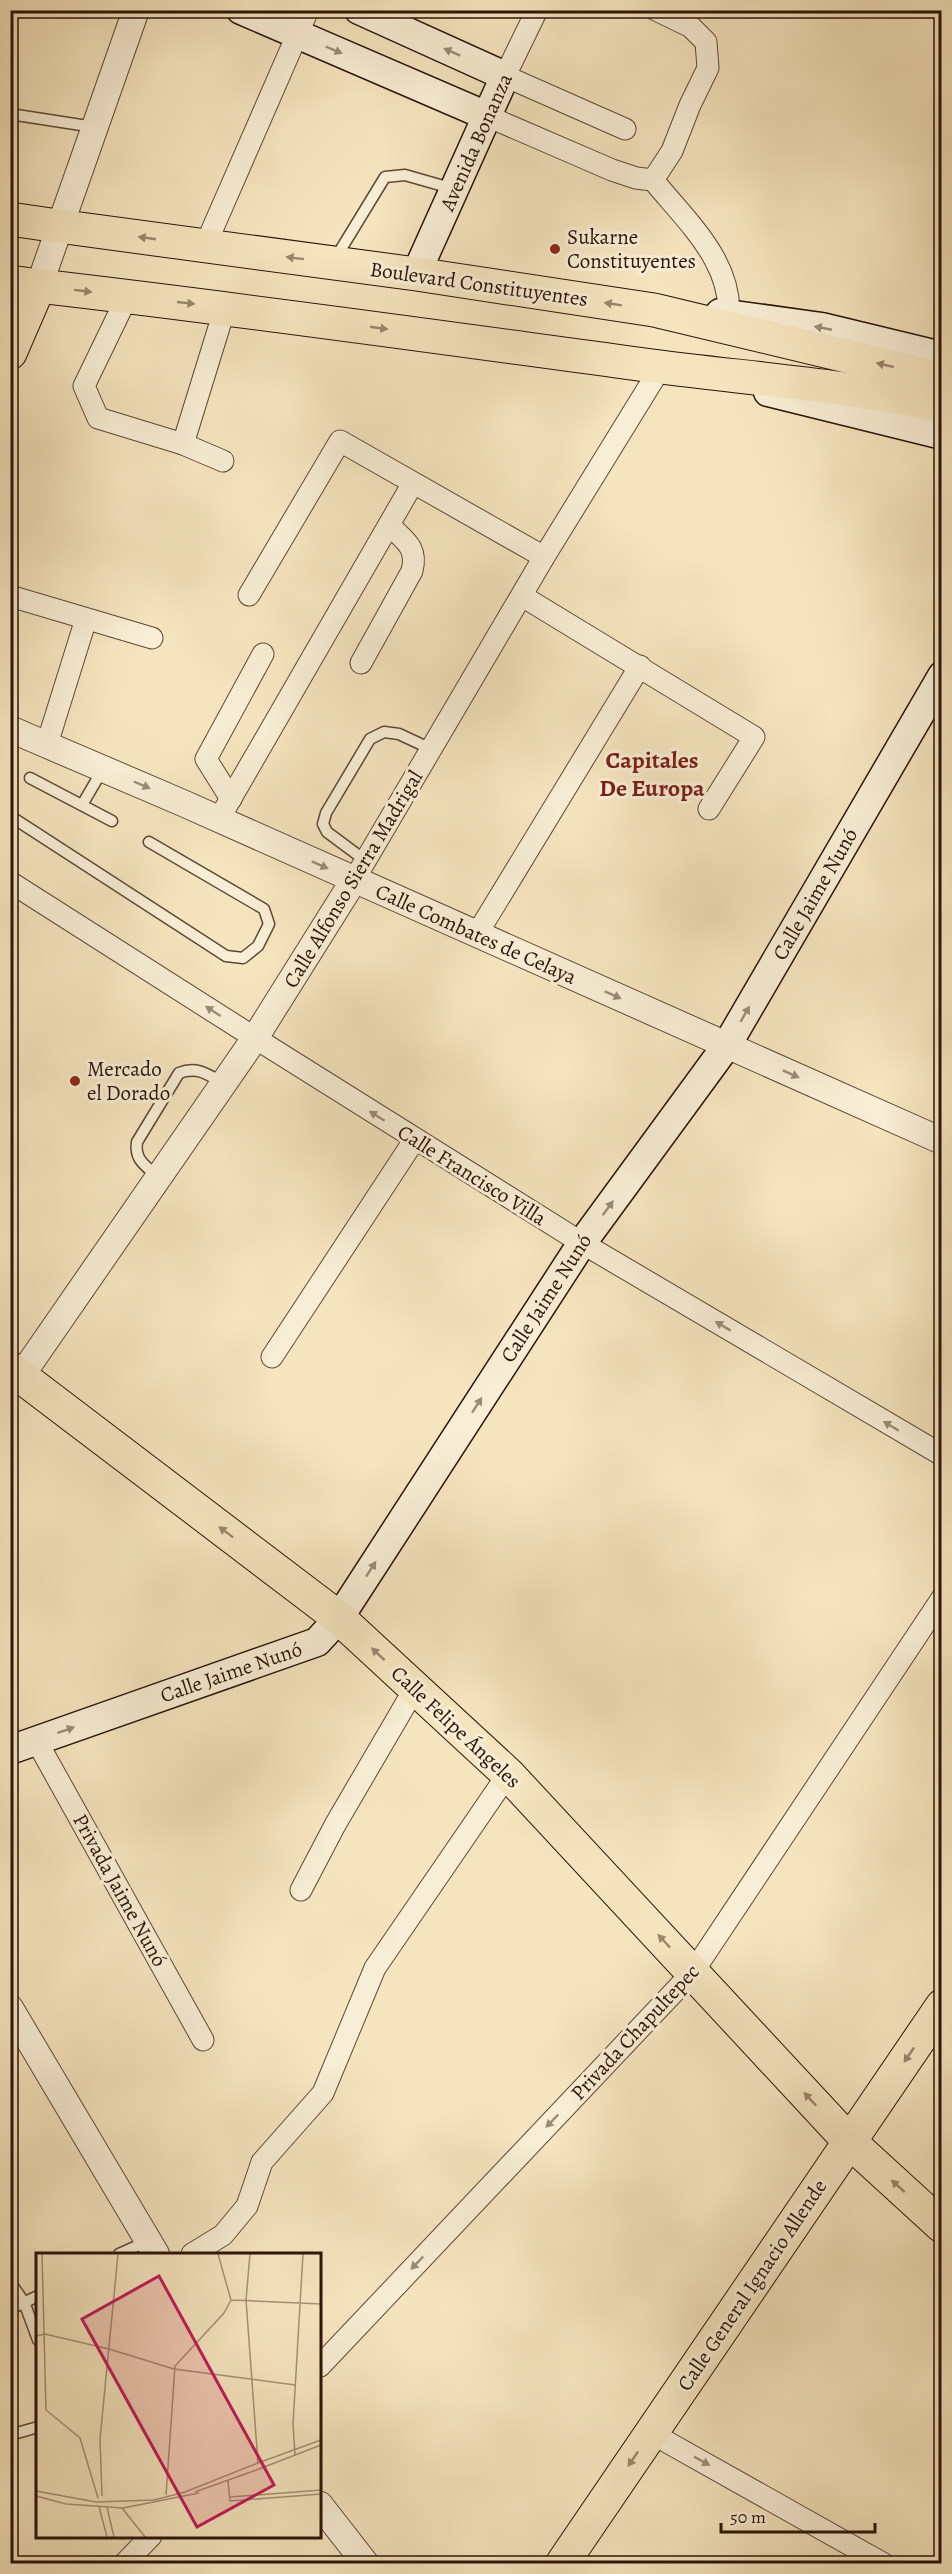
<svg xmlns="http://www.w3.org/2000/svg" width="952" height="2574" viewBox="0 0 952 2574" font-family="Alegreya,serif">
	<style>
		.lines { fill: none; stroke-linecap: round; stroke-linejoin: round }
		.service-casing { stroke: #5d4836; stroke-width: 13 }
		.minor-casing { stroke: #5d4836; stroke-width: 23 }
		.tertiary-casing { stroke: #5d4836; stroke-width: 28 }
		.secondary-casing { stroke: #2a1309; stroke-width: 31 }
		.primary-casing { stroke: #2a1309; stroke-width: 35 }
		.trunk-casing { stroke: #2a1309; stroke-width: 35 }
		.service { stroke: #f8eed5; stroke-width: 10 }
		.minor { stroke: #f8eed5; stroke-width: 21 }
		.tertiary { stroke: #f8eed5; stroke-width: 26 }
		.secondary { stroke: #f8eed5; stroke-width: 28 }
		.primary { stroke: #f5e5bf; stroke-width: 33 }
		.trunk { stroke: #f5e5bf; stroke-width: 33 }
		.oneway { fill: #9b8b79 }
		.oneway2 { fill: #9a866d }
		.poi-dot { fill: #8f2418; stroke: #f8eed5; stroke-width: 2 }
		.labels { text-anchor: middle; stroke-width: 6; stroke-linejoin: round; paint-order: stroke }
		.street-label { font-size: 21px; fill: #2a1309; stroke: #f8eed5 }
		.poi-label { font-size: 21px; fill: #2a1309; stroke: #f8eed5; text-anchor: start }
		.quarter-label { font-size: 24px; font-weight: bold; fill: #7a1f14; stroke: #f8eed5 }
		.inset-road { fill: none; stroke: #a49176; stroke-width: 1.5 }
		.view { fill: #c2185b; fill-opacity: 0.15; stroke: #c2185b; stroke-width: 3 }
		.inset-edge { fill: none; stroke: #2a1309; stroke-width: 3 }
	</style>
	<rect width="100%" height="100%" fill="#f5e5bf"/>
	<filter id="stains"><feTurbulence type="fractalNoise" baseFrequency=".00333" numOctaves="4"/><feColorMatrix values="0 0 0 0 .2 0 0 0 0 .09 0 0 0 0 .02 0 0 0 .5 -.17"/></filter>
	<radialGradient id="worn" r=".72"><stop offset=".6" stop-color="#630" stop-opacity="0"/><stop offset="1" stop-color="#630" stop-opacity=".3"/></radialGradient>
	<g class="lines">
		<defs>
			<g id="service">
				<path d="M10 114 94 127"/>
				<path d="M335 259 385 177 405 175 454 189"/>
				<path d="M30 778 112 821"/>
				<path d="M82 805 103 769"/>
				<path d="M10 816 226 956 243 958 258 946 269 924 264 909 149 842"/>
				<path d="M366 861 327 832 323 824 326 813 370 739 384 732 399 734 431 749"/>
				<path d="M158 1177C146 1166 134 1160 137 1142L179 1073C197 1066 207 1074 223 1083"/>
				<path d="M119 2254 148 2241"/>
				<path d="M10 2282 24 2302 38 2340"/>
				<path d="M10 2309 38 2296"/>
				<path d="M10 2435 38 2427"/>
			</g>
			<g id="minor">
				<path d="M537 10 505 76 625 129"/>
				<path d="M487 116 612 170 636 178 653 180 672 151 690 105 708 68 706 42 691 27 656 10"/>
				<path d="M653 180C687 222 739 267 727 327"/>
				<path d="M205 246 308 10"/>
				<path d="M127 297 84 386 98 418 183 444 223 461"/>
				<path d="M183 444 225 308"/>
				<path d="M249 595 340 441 544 557"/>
				<path d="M10 596 152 638"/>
				<path d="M522 596 754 737 709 809"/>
				<path d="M361 663 412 571C418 547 405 541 389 525"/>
				<path d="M47 744 86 619"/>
				<path d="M231 799 206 759 263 654"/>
				<path d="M219 819 413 483"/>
				<path d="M354 880 544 557 661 367"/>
				<path d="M10 882 255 1038 582 1243 942 1455"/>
				<path d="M477 934 640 666"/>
				<path d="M272 1357 415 1139"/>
				<path d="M36 1740 203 2040"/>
				<path d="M301 1890 335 1825 415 1688"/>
				<path d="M192 2254 223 2235 247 2206 262 2162 323 2093 375 1968 508 1774"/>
				<path d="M320 2366 693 1972 942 1598"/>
				<path d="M651 2433 884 2564"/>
				<path d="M124 2564 151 2536"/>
			</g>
			<g id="tertiary">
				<path d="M39 286 136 10"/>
				<path d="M10 729 185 804 942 1141"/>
				<path d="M21 1376 255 1038 354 880"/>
				<path d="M10 2008 156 2254"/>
				<path d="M320 2505 366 2564"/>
			</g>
			<g id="secondary">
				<path d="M241 10 487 116"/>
				<path d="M359 10 505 76 416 274"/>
				<path d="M720 313 822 327 942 356"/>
				<path d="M768 392 942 435"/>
				<path d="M10 1750 317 1642 339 1618 582 1243 727 1045 942 676"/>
			</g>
			<g id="primary">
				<path d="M10 219 58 226"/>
				<path d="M10 282 39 286 10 353"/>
				<path d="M10 1368 339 1618 508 1774 850 2142 942 2226"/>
				<path d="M562 2564 942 2006"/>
			</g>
			<g id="trunk">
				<path d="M58 226 416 274 654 310 942 379"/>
				<path d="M39 286C239 309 438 337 638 364 739 378 842 384 942 406"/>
			</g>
		</defs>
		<use href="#service" class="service-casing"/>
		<use href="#minor" class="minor-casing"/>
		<use href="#tertiary" class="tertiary-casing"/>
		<use href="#secondary" class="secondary-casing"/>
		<use href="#primary" class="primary-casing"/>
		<use href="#trunk" class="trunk-casing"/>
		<use href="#service" class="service"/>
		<use href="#minor" class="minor"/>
		<use href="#tertiary" class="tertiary"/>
		<use href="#secondary" class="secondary"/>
		<use href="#primary" class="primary"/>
		<use href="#trunk" class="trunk"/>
	</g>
	<defs><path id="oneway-solid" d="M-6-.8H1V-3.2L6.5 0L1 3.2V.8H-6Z" transform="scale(1.5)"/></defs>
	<g class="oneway">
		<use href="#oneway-solid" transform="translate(334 50) rotate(23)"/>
		<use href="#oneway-solid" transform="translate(452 52) rotate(-156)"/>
		<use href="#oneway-solid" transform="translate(823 328) rotate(-169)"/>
		<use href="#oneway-solid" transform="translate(142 785) rotate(23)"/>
		<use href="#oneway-solid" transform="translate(320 865) rotate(24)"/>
		<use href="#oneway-solid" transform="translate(613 995) rotate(24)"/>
		<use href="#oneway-solid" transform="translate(213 1011) rotate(-147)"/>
		<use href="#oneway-solid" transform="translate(745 1014) rotate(-60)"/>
		<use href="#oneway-solid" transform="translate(791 1074) rotate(24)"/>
		<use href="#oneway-solid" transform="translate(377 1116) rotate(-148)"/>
		<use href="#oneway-solid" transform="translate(608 1208) rotate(-54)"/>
		<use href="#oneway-solid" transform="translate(723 1326) rotate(-149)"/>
		<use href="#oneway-solid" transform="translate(477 1405) rotate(-57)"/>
		<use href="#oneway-solid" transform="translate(891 1426) rotate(-149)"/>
		<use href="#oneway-solid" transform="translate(371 1569) rotate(-57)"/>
		<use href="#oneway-solid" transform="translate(66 1730) rotate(-19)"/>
		<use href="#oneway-solid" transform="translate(552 2121) rotate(134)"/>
		<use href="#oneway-solid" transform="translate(417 2263) rotate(134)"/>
		<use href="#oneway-solid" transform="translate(702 2461) rotate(29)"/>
	</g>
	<g class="oneway2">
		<use href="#oneway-solid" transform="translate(147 238) rotate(-172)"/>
		<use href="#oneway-solid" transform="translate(295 258) rotate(-173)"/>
		<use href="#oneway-solid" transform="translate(83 291) rotate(7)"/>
		<use href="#oneway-solid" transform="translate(186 303) rotate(6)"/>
		<use href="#oneway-solid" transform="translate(613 304) rotate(-171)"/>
		<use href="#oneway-solid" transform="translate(379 328) rotate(8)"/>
		<use href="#oneway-solid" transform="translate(885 365) rotate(-167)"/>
		<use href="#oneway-solid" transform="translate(226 1532) rotate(-143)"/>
		<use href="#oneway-solid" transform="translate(378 1654) rotate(-137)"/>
		<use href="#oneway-solid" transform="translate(664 1941) rotate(-133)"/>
		<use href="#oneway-solid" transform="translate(909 2055) rotate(124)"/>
		<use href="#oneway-solid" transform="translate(810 2099) rotate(-133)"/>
		<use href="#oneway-solid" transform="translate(898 2186) rotate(-138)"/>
		<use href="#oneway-solid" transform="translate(633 2459) rotate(124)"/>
	</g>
	<g class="poi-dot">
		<circle cx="555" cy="249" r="6"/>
		<circle cx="75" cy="1081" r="6"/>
	</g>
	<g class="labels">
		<g class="street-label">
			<text transform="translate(476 142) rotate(-66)" y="7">Avenida Bonanza</text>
			<text transform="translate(479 284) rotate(8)" y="7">Boulevard Constituyentes</text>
			<text transform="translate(353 879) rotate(-59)" y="7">Calle Alfonso Sierra Madrigal</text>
			<text transform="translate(815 894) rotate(-60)" y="7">Calle Jaime Nunó</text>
			<text transform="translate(476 934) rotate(24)" y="7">Calle Combates de Celaya</text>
			<text transform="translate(472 1175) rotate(32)" y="7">Calle Francisco Villa</text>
			<text transform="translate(546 1298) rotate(-57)" y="7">Calle Jaime Nunó</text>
			<text transform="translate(231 1672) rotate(-19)" y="7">Calle Jaime Nunó</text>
			<text transform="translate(456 1727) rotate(43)" y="7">Calle Felipe Ángeles</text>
			<text transform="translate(120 1890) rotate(61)" y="7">Privada Jaime Nunó</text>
			<text transform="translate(635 2032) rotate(-47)" y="7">Privada Chapultepec</text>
			<text transform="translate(752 2285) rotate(-56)" y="7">Calle General Ignacio Allende</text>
		</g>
		<g class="poi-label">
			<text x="567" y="244">Sukarne<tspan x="567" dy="24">Constituyentes</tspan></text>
			<text x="87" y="1076">Mercado<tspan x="87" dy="24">el Dorado</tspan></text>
		</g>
		<g class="quarter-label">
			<text x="652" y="768">Capitales<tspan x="652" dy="28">De Europa</tspan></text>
		</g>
	</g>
	<g transform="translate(36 2253)">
		<rect width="285" height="285" fill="#f5e5bf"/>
		<path class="inset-road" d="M6 1 10 157 44 185 62 245M182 1 195 47M214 1 210 47 222 210 285 187M195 47 285 51M0 83 9 81 73 96 138 116 259 132M259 202 257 171 267 1M223 216 285 192M192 228 194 248 285 241M0 238 60 249 118 247 149 239 222 210M159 239 223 216M130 242 139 113 188 60 195 47M0 243 30 251 87 255 163 240M66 243 64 186 82 1M194 244 285 237M63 254 71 284M71 254 78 284M86 255 109 284"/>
		<path class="view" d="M123 23 238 232 161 274 46 66Z"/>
		<rect width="285" height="285" class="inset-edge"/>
	</g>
	<rect width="952" height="2574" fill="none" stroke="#f5e5bf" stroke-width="36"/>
	<rect x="12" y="12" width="928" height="2550" fill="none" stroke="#2a1309" stroke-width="3"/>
	<rect x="18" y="18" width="916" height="2538" fill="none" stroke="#2a1309" stroke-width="1.5"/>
	<path d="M721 2523v9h154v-9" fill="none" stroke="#2a1309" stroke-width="3"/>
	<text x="730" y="2523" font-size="18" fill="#2a1309" stroke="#f8eed5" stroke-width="4.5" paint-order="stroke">50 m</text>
	<rect width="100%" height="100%" filter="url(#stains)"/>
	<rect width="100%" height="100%" fill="url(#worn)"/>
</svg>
